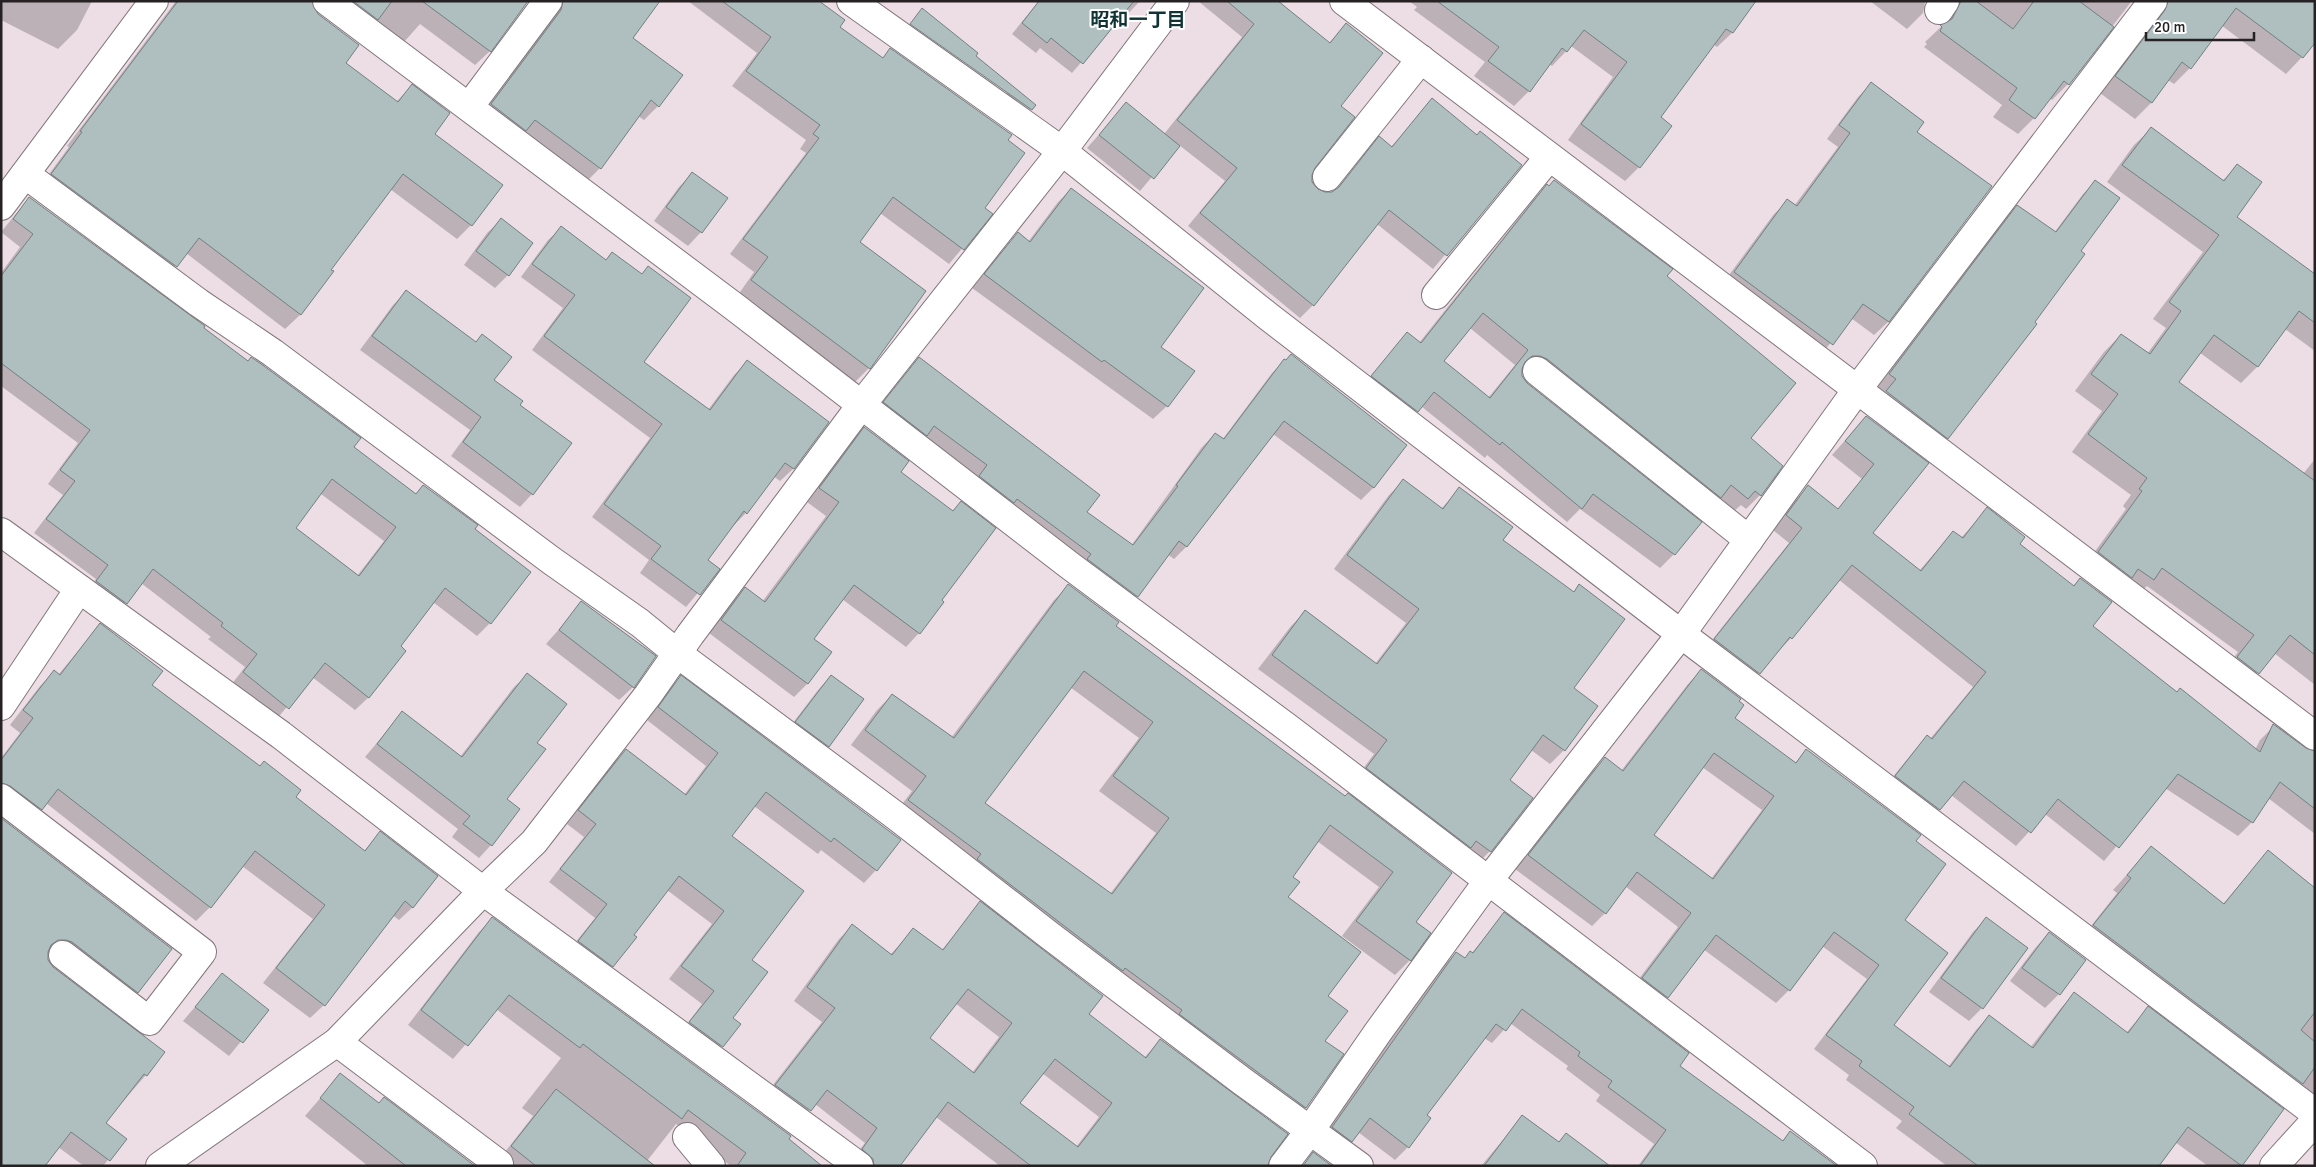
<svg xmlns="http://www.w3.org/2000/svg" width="2316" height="1167" viewBox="0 0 2316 1167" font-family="Signika,'Noto Sans JP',sans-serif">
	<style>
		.shadow { fill: #0003; fill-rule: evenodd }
		.building { fill: #afbfc0; stroke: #728081; fill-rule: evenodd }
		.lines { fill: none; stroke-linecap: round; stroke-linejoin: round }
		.minor-casing { stroke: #82767b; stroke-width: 30 }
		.minor { stroke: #fff; stroke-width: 28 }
		.labels { text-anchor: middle; stroke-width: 4; stroke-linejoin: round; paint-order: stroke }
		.neighbourhood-label { font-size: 19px; font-weight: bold; fill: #103335; stroke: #fff }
	</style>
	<rect width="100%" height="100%" fill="#ecdee4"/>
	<g class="shadow">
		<path d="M1 1H92L77 30 58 49 1 20Z"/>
		<path d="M176 1H310L344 63 396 102 412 86 471 225 457 239 390 189 329 270 332 272 300 315 285 329 186 253 162 281 38 189 69 147 67 146Z"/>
		<path d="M319 1H527L490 51 475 65 420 24 404 42Z"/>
		<path d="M540 1H659L631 38 658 106 644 120 638 116 600 168 586 182 477 119 547 26 550 19Z"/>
		<path d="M688 1H816L838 27 882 59 1006 141 983 208 991 214 949 264 880 213 859 242 869 368 855 382 738 295 754 272 730 254 806 153 800 149 806 140 732 86 757 53Z"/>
		<path d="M1039 1H1140L1125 17 1122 15 1072 73 1040 48 1036 53 1012 34Z"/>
		<path d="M1198 1H1276L1328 44 1346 25 1339 106 1310 175 1311 183 1317 190 1325 194 1334 192 1379 138 1391 147 1432 100 1477 136 1521 165 1433 269 1377 224 1313 305 1300 318 1188 226 1225 181 1179 145 1140 191 1087 148 1126 104 1164 134 1242 37Z"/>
		<path d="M1409 1H1755L1732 33 1717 47 1713 44 1659 118 1639 167 1625 181 1568 140 1613 77 1571 46 1552 66 1549 64 1529 91 1514 106 1474 76 1485 62 1414 10 1417 7Z"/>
		<path d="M1870 1H1929L1925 2 1923 13 1907 29Z"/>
		<path d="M1930 1H2315L2302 57 2286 74 2221 25 2190 68 2174 84 2168 80 2151 103 2135 119 2100 93 2139 1 2131 2 2068 84 2052 100 2049 98 2034 118 2018 134 1993 117 2002 105 1924 47 1927 44 1925 42 1943 25 1945 19Z"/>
		<path d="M1871 84 1915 132 1990 187 1888 322 1874 335 1851 318 1819 357 1721 286 1774 214 1788 201 1794 206 1838 147 1827 139 1858 97Z"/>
		<path d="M1013 87 1035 105 1024 116 1001 100Z"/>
		<path d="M2151 129 2222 181 2237 166 2235 217 2315 276V351L2285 329 2258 366 2241 383 2199 352 2177 382 2303 474 2315 459V685L2274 653 2242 690 2221 674 2238 652 2147 586 2136 596 2082 569 2126 509 2123 506 2131 495 2072 452 2102 411 2075 391 2104 352 2121 335 2147 354 2166 328 2153 319 2203 252 2107 182 2134 145Z"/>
		<path d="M692 174 701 232 688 246 654 221 679 187Z"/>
		<path d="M2096 181 2079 251 1947 438 1935 451 1874 405 1884 392 1877 387 2005 219 2018 206 2054 233 2083 194Z"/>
		<path d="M1547 186 1665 277 1750 438 1760 495 1746 509 1741 505 1733 512 1524 369 1520 370 1522 378 1674 554 1660 568 1580 509 1567 522 1487 455 1485 458 1421 406 1403 425 1358 391 1407 333 1419 343 1533 200ZM1470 328 1515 365 1488 398 1442 361Z"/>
		<path d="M1071 189 1159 347 1167 406 1153 419 972 288 1018 234 1028 242 1058 202Z"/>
		<path d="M29 198 202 328 415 495 423 486 474 529 490 623 477 636 433 602 399 646 369 697 355 710 312 677 275 721 231 685 245 667 208 639 211 637 141 583 113 616 84 595 96 579 34 533 63 495 48 484 78 443 1 386V273L20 247 1 232ZM321 494 384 541 357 576 294 528Z"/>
		<path d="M501 220 508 275 495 288 464 265 487 233Z"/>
		<path d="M561 228 605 261 641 275 648 268 643 362 708 410 734 375 747 362 828 422 793 469 780 481 773 476 746 513 733 526 706 560 718 569 686 607 640 573 649 560 592 517 650 438 532 350 563 308 521 277 548 240Z"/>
		<path d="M406 292 475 343 482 336 493 380 519 405 532 494 520 507 451 456 470 430 360 350 393 305Z"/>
		<path d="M919 359 1085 512 1131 546 1202 447 1215 434 1222 440 1272 373 1284 361 1374 487 1361 500 1273 434 1186 547 1174 559 1167 554 1137 596 1124 608 872 415Z"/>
		<path d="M1866 417 1927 463 1871 533 1919 571 1953 532 1961 538 1987 509 2019 544 2073 586 2080 579 2091 626 2177 693 2255 750 2260 740 2274 726 2305 750 2315 752V834L2268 798 2252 822 2238 836 2165 788 2104 861 2045 814 2016 846 1951 795 1926 824 1882 790 1914 751 1928 737 1930 739 1973 687 1838 579 1791 638 1745 687 1701 654 1789 543 1773 530 1794 501 1808 487 1837 510 1862 479 1832 455Z"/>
		<path d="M865 429 899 472 952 511 961 503 940 600 943 602 919 633 906 647 842 599 813 639 831 652 807 684 794 697 709 633 732 602 745 589 762 602 826 516 807 502 851 442Z"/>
		<path d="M1403 481 1441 509 1459 489 1501 540 1573 593 1579 586 1564 750 1550 764 1531 750 1508 781 1531 798 1490 851 1476 865 1353 782 1374 754 1258 669 1291 626 1305 612 1375 664 1406 623 1334 569 1389 495Z"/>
		<path d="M1069 586 1115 626 1345 798 1451 873 1414 922 1410 960 1395 975 1342 936 1379 887 1317 841 1291 877 1286 897 1326 996 1324 1041 1342 1055 1305 1108 1291 1122 894 815 912 791 851 745 877 710 892 695 951 738 1054 600ZM1070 687 1139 738 1099 791 1156 833 1110 894 984 803Z"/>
		<path d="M582 603 654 657 633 687 619 700 546 644Z"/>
		<path d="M100 625 150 685 364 851 380 833 413 907 399 920 392 915 324 1005 310 1018 263 983 313 919 242 866 210 907 196 921 46 803 27 823 1 803V758L20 733 10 725 40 686 54 672 58 675Z"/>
		<path d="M1701 671 1733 718 1794 764 1806 751 1914 841 1892 1025 1948 1067 1976 1030 1989 1016 2030 1048 2061 1008 2074 994 2126 1033 2148 1008 2282 1109 2241 1166H2208L2175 1142 2158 1166H1947L1896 1128 1902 1121 1846 1080 1849 1075 1814 1049 1867 979 1822 946 1789 990 1776 1003 1703 949 1667 997 1654 1011 1629 992 1678 927 1625 886 1605 913 1592 926 1515 869 1591 772 1605 759 1621 771 1688 684ZM1702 767 1762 810 1711 879 1653 835Z"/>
		<path d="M527 675 535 743 506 799 491 845 479 858 452 837 458 829 365 757 402 713 460 757 514 687Z"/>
		<path d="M831 676 828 746 815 759 783 736 818 690Z"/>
		<path d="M681 677 876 870 864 883 821 850 818 854 754 806 730 836 750 960 732 1018 739 1024 709 1059 678 1036 702 1004 669 979 712 924 667 890 632 935 612 966 600 979 566 954 595 918 549 882 584 837 567 824 613 763 626 751 684 795 706 766 647 720 668 690Z"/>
		<path d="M1 819 137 992 123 1005 51 953H46L47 961 146 1075 104 1123 125 1139 103 1166H84L58 1147Z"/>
		<path d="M2151 848 2223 904 2268 852 2315 889V1098L2080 940 2117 893 2113 890Z"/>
		<path d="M981 903 1088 1014 1144 1058 1160 1040 1267 1166H1000L936 1117 898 1166H852L849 1163 865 1143 815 1104 796 1124 762 1099 822 1022 794 1001 839 939 852 926 890 955 913 930 941 951ZM955 1003 999 1037 972 1073 928 1039ZM1042 1073 1099 1117 1076 1147 1018 1104Z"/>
		<path d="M1504 914 1679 1066 1781 1142 1791 1132 1836 1166H1638L1654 1144 1596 1101 1600 1095 1566 1069 1568 1066 1510 1023 1492 1043 1484 1038 1425 1116 1408 1147 1395 1160 1358 1132 1338 1154 1319 1140 1443 966 1456 953 1464 959 1471 954Z"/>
		<path d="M1987 918 1982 1008 1969 1021 1929 992 1973 932Z"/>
		<path d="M492 919 787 1140 820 1166H731L676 1124 647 1161 653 1166H505L498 1161 533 1116 522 1108 561 1058 496 1009 453 1059 408 1025 479 932Z"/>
		<path d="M2049 933 2084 960 2059 994 2045 1008 2010 981 2036 947Z"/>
		<path d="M222 975 267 1010 229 1056 183 1021Z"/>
		<path d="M340 1075 378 1104 473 1166H368L305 1116Z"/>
		<path d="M1523 1116 1558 1143 1566 1135 1608 1166H1481Z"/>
	</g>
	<g class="building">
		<path d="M178 1H312L318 14 359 45 346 63 398 102 412 84 450 113 435 134 503 185 472 226 403 174 331 270 334 271 301 315 199 238 177 267 51 174 82 132 80 131Z"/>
		<path d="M353 1H392L378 20Z"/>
		<path d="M422 1H528L491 52Z"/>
		<path d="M563 1H660L633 38 683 75 659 107 651 100 601 169 535 120 526 131 491 104 561 10Z"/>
		<path d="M722 1H819L845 20 840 27 883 58 890 48 1012 135 1008 140 1025 153 985 208 993 214 964 250 893 197 860 242 926 291 870 369 751 280 768 257 743 239 819 138 813 134 820 125 746 71 771 37Z"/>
		<path d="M1039 1H1134L1083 64 1051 38 1047 43 1022 23Z"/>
		<path d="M1227 1H1278L1330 43 1346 23 1383 53 1341 106 1355 117 1315 168 1312 175V182L1318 189 1325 192H1332L1339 187 1379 136 1392 147 1432 98 1477 135 1480 131 1522 165 1447 256 1389 210 1314 306 1200 213 1237 168 1177 120 1254 24Z"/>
		<path d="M1437 1H1756L1733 33 1726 29 1661 117 1672 126 1640 168 1581 124 1627 62 1584 30 1567 52 1562 48 1530 92 1488 61 1499 47Z"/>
		<path d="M1961 1H1976L2013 29 2034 1H2079L2114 27 2069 85 2064 81 2035 119 2009 100 2017 88 1940 31 1942 27 1940 25 1952 19Z"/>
		<path d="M2168 1H2315V43L2303 58 2236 8 2191 69 2182 62 2152 103 2115 76 2165 10Z"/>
		<path d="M922 8 978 53 976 56 1036 105 1032 110 910 24Z"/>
		<path d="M1871 82 1924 122 1917 132 1992 186 1889 322 1863 304 1833 345 1734 272 1787 199 1797 206 1850 133 1839 125Z"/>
		<path d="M1126 102 1180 146 1154 179 1099 135Z"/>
		<path d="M2151 127 2224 181 2237 164 2262 182 2237 217 2315 274V323L2299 311 2258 367 2214 335 2179 382 2315 481V655L2290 635 2259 674 2237 657 2254 635 2162 568 2154 580 2138 569 2132 578 2098 552 2142 491 2139 489 2147 478 2088 434 2118 394 2091 374 2121 334 2150 354 2181 311 2169 302 2219 235 2122 165Z"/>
		<path d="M692 172 728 198 702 233 666 207Z"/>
		<path d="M1554 180 1673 269 1667 276 1796 383 1751 438 1783 466 1761 496 1755 491 1748 499 1731 485 1721 498 1547 359 1540 356H1532L1525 362 1522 369V376L1527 383 1702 522 1675 555 1593 494 1582 509 1502 442 1500 445 1434 392 1418 412 1371 376 1407 332 1421 343 1547 184 1549 186ZM1483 313 1528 350 1490 398 1444 361Z"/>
		<path d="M2095 180 2120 198 2081 251 2085 254 2035 322 2037 324 1948 439 1886 391 1896 379 1889 374 2017 205 2056 232Z"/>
		<path d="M1071 188 1204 288 1161 347 1195 371 1168 407 1104 360 1102 362 984 274 1018 232 1030 242Z"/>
		<path d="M29 197 205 326 204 328 248 361 251 357 264 366 361 438 354 447 416 494 423 485 478 525 475 529 531 572 491 624 445 588 401 646 406 651 369 698 325 663 289 709 243 672 257 654 221 626 223 623 153 569 127 604 96 581 108 565 46 519 75 481 60 470 90 430 1 363V276L33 234 13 219ZM332 479 396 527 359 576 296 528Z"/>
		<path d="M501 218 533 243 509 276 476 251Z"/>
		<path d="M561 226 606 260 612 252 642 274 648 266 691 298 644 362 710 410 747 360 829 422 794 469 785 463 747 514 744 511 708 560 720 569 700 595 651 559 661 546 604 504 662 424 544 336 575 295 532 264Z"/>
		<path d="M406 290 476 342 482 334 512 357 494 380 523 401 520 405 572 443 533 495 463 442 481 417 372 336Z"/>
		<path d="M1291 354 1407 445 1374 488 1284 421 1187 547 1179 541 1138 597 1087 559 1091 554 1017 499 1014 503 979 476 987 465 934 426 927 436 883 402 919 357 1100 495 1087 512 1133 545 1178 486 1176 485 1215 433 1224 439 1284 359 1286 360Z"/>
		<path d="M1866 416 1929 463 1873 533 1921 571 1953 531 1963 538 1987 507 2025 537 2020 544 2074 586 2080 578 2112 602 2093 626 2177 692 2180 688 2260 752 2273 724 2306 748 2315 751V809L2280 782 2253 823 2178 774 2119 848 2058 799 2031 833 1964 781 1940 810 1895 776 1927 735 1932 739 1986 672 1852 565 1792 639 1790 637 1760 674 1714 639 1802 528 1786 515 1808 485 1838 509 1874 464 1845 441Z"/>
		<path d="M864 427 909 461 901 472 953 511 961 501 996 528 942 600 944 602 920 634 854 585 814 639 832 652 808 684 721 620 745 587 765 602 839 502 819 488Z"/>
		<path d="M1403 479 1443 509 1459 487 1513 527 1503 540 1574 592 1579 584 1625 619 1574 688 1598 706 1565 751 1543 735 1510 780 1533 798 1491 852 1476 841 1471 848 1366 768 1387 740 1272 655 1305 610 1377 664 1419 609 1347 555Z"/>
		<path d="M1068 584 1119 622 1116 626 1345 796 1348 793 1452 873 1416 922 1431 933 1411 961 1356 921 1393 872 1330 825 1293 877 1300 882 1288 897 1361 952 1328 996 1348 1011 1325 1041 1344 1054 1306 1108 1179 1014 1182 1010 1125 968 1123 971 977 859 981 854 908 800 926 776 865 730 892 694 954 738ZM1084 671 1153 722 1113 776 1169 818 1112 894 985 803Z"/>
		<path d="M581 601 656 656 634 688 559 630Z"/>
		<path d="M100 623 163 671 152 685 260 766 264 761 301 790 296 797 365 851 380 831 438 876 413 908 405 901 325 1006 276 968 325 905 255 851 211 908 58 789 42 810 10 786 1 783V760L33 718 23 710 54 670 60 675Z"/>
		<path d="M1701 669 1741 699 1739 701 1744 705 1735 718 1796 763 1806 749 1921 835 1916 841 1946 864 1905 920 1948 953 1894 1025 1950 1067 1989 1015 2033 1048 2074 992 2128 1033 2148 1006 2284 1109 2242 1166 2188 1127 2159 1166H1978L1909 1114 1914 1107 1859 1066 1862 1061 1826 1035 1879 965 1834 932 1790 991 1716 935 1668 998 1642 978 1691 913 1637 872 1606 914 1528 855 1605 757 1623 771ZM1714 753 1774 796 1713 879 1654 835Z"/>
		<path d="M527 673 567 704 537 743 546 749 507 799 520 809 492 846 463 824 470 816 377 744 402 711 462 757Z"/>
		<path d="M681 675 901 840 877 871 834 838 831 842 766 792 732 836 804 891 752 960 768 972 733 1018 741 1024 723 1047 689 1022 714 991 681 966 724 911 679 876 634 935 637 937 613 967 578 941 607 904 560 869 596 824 578 810 626 749 686 795 718 753 658 707Z"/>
		<path d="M831 675 864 699 829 747 795 722Z"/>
		<path d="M1 818 172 949 138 993 72 942 66 940H58L51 945 48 952V960L53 967 165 1052 147 1076 144 1074 106 1123 127 1139 110 1161 71 1132 45 1166H1Z"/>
		<path d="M2151 846 2224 904 2268 850 2315 888V1012L2301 1030 2315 1042V1067L2303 1084 2093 925 2131 878 2127 875Z"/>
		<path d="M980 901 1103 996 1089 1014 1146 1058 1160 1039 1288 1134 1271 1157 1268 1166H1031L948 1102 900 1166H874L873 1159 862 1149 877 1128 827 1090 811 1111 775 1085 835 1008 807 987 852 924 892 955 913 928 943 950ZM968 989 1012 1023 974 1073 930 1038ZM1055 1059 1112 1103 1078 1147 1020 1103Z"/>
		<path d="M1504 912 1689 1053 1680 1066 1783 1141 1790 1131 1837 1166H1640L1666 1130 1608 1087 1612 1081 1578 1056 1580 1052 1522 1009 1506 1031 1496 1024 1427 1115 1431 1118 1409 1148 1370 1118 1352 1142 1332 1127 1456 952 1465 958 1470 951 1473 953Z"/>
		<path d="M492 917 791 1136 789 1139 822 1166H737L746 1153 688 1110 682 1119 583 1044 580 1048 509 995 468 1046 421 1010Z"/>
		<path d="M1986 917 2028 948 1983 1009 1941 978Z"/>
		<path d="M2049 932 2086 960 2060 995 2022 968Z"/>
		<path d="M222 973 269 1010 243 1043 195 1007Z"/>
		<path d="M340 1073 379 1103 384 1097 475 1166H406L320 1098Z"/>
		<path d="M556 1089 655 1166H536L511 1146Z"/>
		<path d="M1522 1115 1559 1142 1566 1133 1610 1166H1484Z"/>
		<path d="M1313 1152 1332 1166H1303Z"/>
	</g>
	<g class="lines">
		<defs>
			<g id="minor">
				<path d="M327 1 736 308 1069 565 1288 728 1863 1166"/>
				<path d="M851 1 1062 151 1269 317 1681 634 2315 1113"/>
				<path d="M1344 1 2315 736"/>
				<path d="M1939 10 1945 1"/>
				<path d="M469 107 548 1"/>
				<path d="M25 174 199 303 273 353 552 561 640 623 678 654 896 816 1049 935 1242 1081 1359 1166"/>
				<path d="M1327 177 1421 59"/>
				<path d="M1 206 154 1"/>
				<path d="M1436 295 1549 157"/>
				<path d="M1537 371 1749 540"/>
				<path d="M1 532 281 735 483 891 859 1166"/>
				<path d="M1 706 79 589"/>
				<path d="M1 798 202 952 149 1021 63 955"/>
				<path d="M337 1042 499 1164"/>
				<path d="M687 1137 711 1166"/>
				<path d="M160 1166 337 1042 483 891 534 842 648 695 690 635 862 404 1062 151 1175 1"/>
				<path d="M1283 1166 1311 1129 1378 1032 1488 881 1681 634 1856 391 2153 1"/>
				<path d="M2274 1166 2315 1121"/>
			</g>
		</defs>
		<use href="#minor" class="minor-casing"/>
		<use href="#minor" class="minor"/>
	</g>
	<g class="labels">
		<g class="neighbourhood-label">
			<text x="1138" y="26">昭和一丁目</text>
		</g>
	</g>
	<rect width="2316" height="1167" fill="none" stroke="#262123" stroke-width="5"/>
	<path d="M2146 32v8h108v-8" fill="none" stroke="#262123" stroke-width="2.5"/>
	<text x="2154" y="32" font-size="15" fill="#262123" stroke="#ffffff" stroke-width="4" paint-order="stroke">20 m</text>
</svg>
